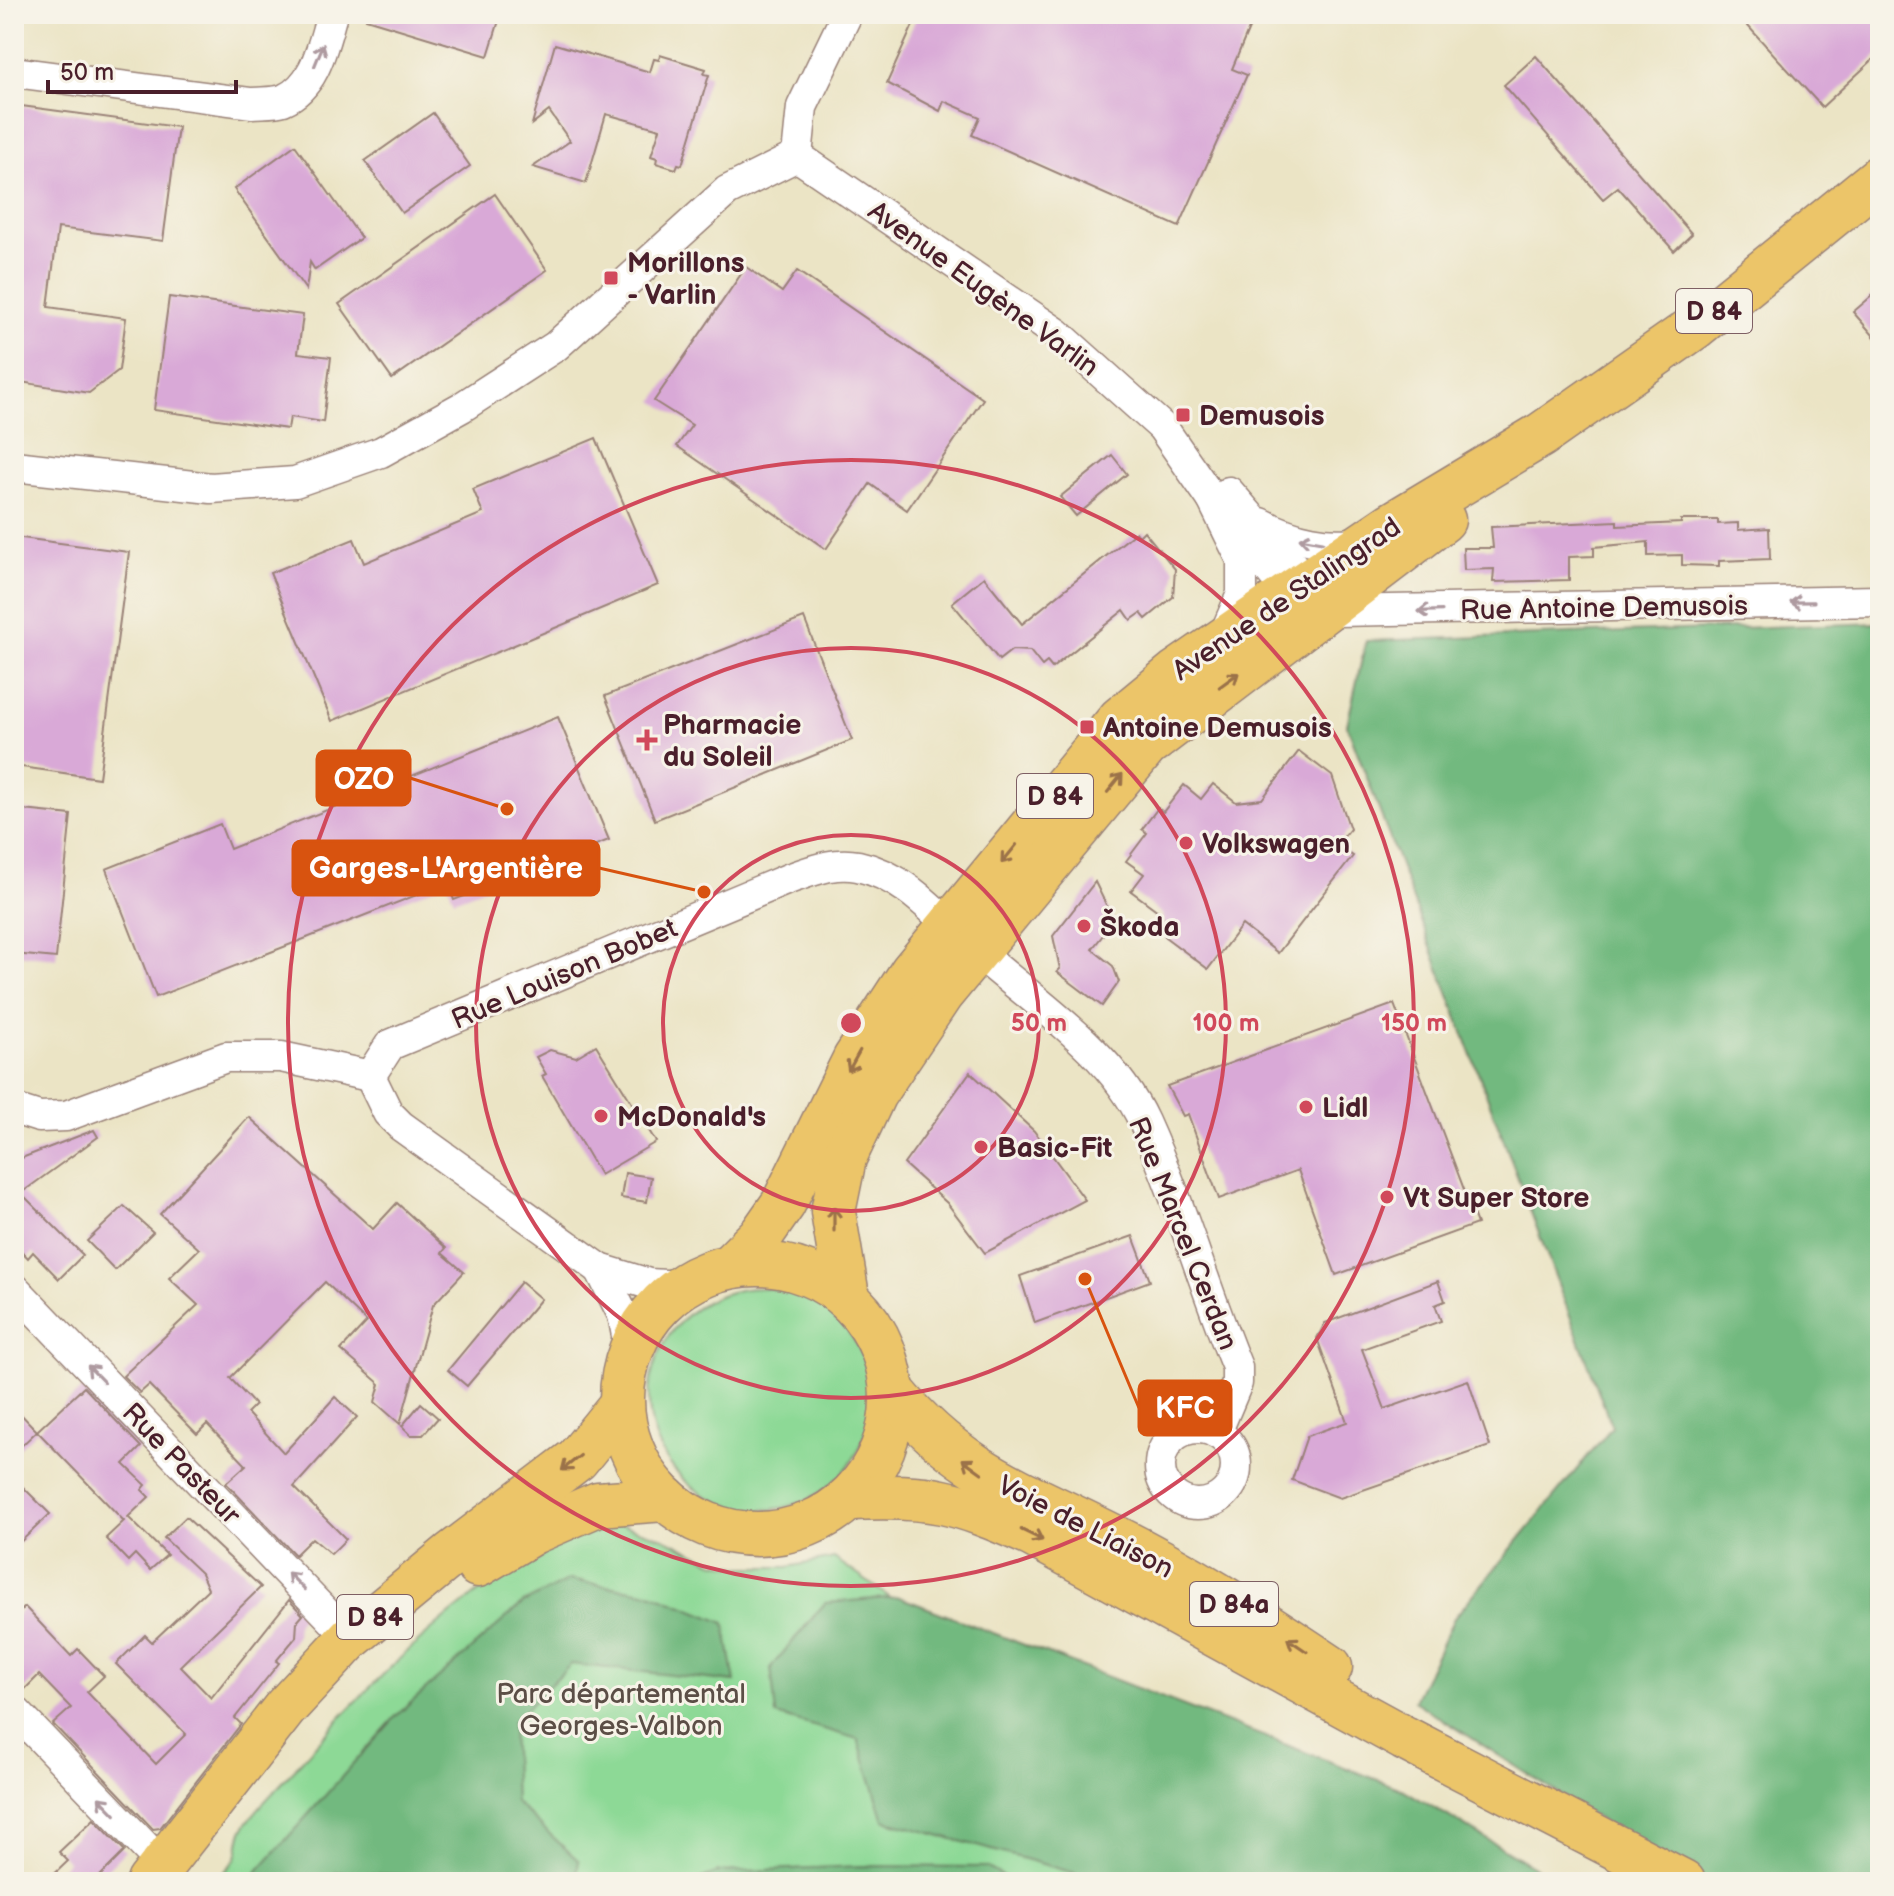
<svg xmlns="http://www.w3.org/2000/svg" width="1894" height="1896" viewBox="0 0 1894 1896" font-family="'Balsamiq Sans',sans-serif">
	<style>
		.green { fill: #8dd996; stroke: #6c7c60; stroke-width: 2 }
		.forest { fill: #72b97f; stroke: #5e6c55; stroke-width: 2 }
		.building { fill: #d9a9d7 }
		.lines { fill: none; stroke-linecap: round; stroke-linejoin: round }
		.minor-casing { stroke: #9a8278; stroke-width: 33 }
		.primary-casing { stroke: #9a8278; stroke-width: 47 }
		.minor { stroke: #fff; stroke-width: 30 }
		.primary { stroke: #ecc569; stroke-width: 44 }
		.oneway { stroke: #ae9aa0 }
		.oneway2 { stroke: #9b724a }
		.ring { fill: none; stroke: #d1495b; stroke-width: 4 }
		.poi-dot { fill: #d1495b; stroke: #f7f3e8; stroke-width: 3 }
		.labels { text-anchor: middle; stroke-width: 6; stroke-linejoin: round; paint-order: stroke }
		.shield { fill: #f7f3e8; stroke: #7e5f64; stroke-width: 2 }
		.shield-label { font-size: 26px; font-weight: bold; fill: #4a1f2b }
		.poi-label { font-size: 28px; font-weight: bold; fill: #4a1f2b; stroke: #f7f3e8; text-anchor: start }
		.street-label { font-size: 28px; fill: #4a1f2b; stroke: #f7f3e8 }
		.park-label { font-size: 28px; fill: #5b4e46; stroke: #f7f3e8 }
		.centre { fill: #d1495b; stroke: #f7f3e8; stroke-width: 4 }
		.ring-label { font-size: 24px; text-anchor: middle; font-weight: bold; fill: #d1495b; stroke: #f7f3e8; stroke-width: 6; stroke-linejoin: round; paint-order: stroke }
		.leader { fill: none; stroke: #d8530f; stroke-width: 3 }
		.callout-dot { fill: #d8530f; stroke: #f7f3e8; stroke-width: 3 }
		.callout { fill: #d8530f; stroke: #d8530f; stroke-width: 3 }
		.callout-label { font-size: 30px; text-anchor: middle; font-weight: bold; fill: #fff }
	</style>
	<rect width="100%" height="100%" fill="#f7f3e8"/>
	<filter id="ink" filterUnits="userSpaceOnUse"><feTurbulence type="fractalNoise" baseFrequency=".0125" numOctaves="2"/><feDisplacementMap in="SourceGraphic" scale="16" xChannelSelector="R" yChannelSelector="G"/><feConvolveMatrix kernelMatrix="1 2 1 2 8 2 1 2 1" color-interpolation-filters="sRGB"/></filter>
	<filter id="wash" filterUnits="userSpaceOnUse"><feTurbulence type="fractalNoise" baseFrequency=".006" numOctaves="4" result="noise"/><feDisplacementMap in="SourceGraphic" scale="32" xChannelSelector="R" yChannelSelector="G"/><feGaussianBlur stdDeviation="1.8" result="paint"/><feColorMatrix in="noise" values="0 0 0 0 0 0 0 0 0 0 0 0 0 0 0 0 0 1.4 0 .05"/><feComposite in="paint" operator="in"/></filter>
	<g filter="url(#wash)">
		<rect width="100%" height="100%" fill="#ebe4c5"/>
		<g class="green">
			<circle cx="760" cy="1399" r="111"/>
			<path d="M619 1524 664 1538 713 1562 743 1567H788L834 1558 899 1604 1511 1882H215C221 1875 230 1867 235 1859 240 1850 238 1838 243 1829 254 1810 276 1791 290 1774 365 1687 503 1543 619 1524Z"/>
		</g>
		<g class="forest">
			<path d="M1880 623V1882H1712L1626 1837 1414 1701 1454 1618 1612 1427 1347 725 1366 641Z"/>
			<path d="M569 1580 651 1593 725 1623 735 1682 571 1664 512 1723 515 1802 579 1861 575 1882C495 1882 416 1875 336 1872L332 1882H248L397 1715 523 1603Z"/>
			<path d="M899 1597 1404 1790 1559 1882H1096L1071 1872 884 1820 858 1739 776 1715 771 1667 825 1603Z"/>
			<path d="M861 1866 986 1867 1014 1882H693L718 1872Z"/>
		</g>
		<g id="blocks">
			<g class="building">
				<path d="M367 14H501L488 56 366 19Z"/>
				<path d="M918 14H1255L1232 69 1247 75 1179 227 972 135 980 117 944 101 940 111 887 83Z"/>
				<path d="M1737 14H1880V53L1822 107Z"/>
				<path d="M555 44 650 72 654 59 659 60 660 55 706 69 704 74 709 75 682 165 678 164 676 169 656 163 657 158 651 156 660 129 606 114 586 183 533 167 570 141 549 111 532 124Z"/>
				<path d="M1536 56 1692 234 1674 251 1618 187 1603 199 1504 85Z"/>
				<path d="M14 105 178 127 163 241 58 228 48 307 126 318 119 370 89 393 14 381Z"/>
				<path d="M433 113 470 166 402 213 365 161Z"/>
				<path d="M295 145 361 238 315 270 310 262 306 290 234 189Z"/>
				<path d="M495 194 547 270 392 379 339 304Z"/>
				<path d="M746 267 782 292 797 271 983 399 907 510 870 484 826 549 677 446 692 425 654 401Z"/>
				<path d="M1880 289V343L1853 312Z"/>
				<path d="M169 297 303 315 298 353 331 357 323 422 290 417 288 429 154 410Z"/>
				<path d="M596 438 658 585 332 721 270 573 354 539 364 563 483 513 473 489Z"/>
				<path d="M1112 455 1127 474 1076 516 1060 497Z"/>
				<path d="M1681 520H1718V524L1738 523V530L1769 528 1770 559 1719 561V566L1682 565V555L1648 556V542L1594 547V556L1569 557V580L1493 582 1494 569 1464 570 1463 548H1493L1491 527 1617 521V526L1681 523Z"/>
				<path d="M1144 531 1175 569 1173 597 1146 619 1141 613 1131 620 1124 610 1052 668 1047 662 1042 666 1030 651 1012 650 999 660 952 603 984 577 1022 624 1136 532 1139 536Z"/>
				<path d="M14 537 129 552 99 778 14 766Z"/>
				<path d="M804 618 852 740 655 820 605 696Z"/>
				<path d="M558 717 609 840 454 900 447 883 156 997 106 869 220 824 230 849Z"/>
				<path d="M1299 751 1332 776 1350 829 1337 845 1353 856 1278 953 1242 925 1208 969 1165 937 1162 914 1131 891 1144 874 1126 861 1147 833 1142 829 1158 808 1163 812 1184 785 1201 799 1213 784 1236 802 1262 799Z"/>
				<path d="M14 809 71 815 56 958 14 954Z"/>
				<path d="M1095 882 1114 921 1092 949 1113 966 1119 982 1102 1006 1057 972 1060 969 1053 936Z"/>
				<path d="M1394 1004 1477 1224 1336 1275 1298 1170 1219 1199 1188 1114 1183 1116 1167 1086Z"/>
				<path d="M596 1045 656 1142 600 1175 542 1076 546 1074 536 1057 550 1050 576 1057Z"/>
				<path d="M970 1072 1034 1131 1085 1200 985 1253 947 1203 904 1164Z"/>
				<path d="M249 1117 373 1229 397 1203 446 1248 442 1253 464 1272 433 1305 400 1424 375 1402 380 1384 341 1350 367 1322 325 1282 230 1378 255 1405 247 1413 284 1453 335 1397 357 1417 294 1487 346 1539 331 1554 312 1538 295 1555 226 1483 246 1465 207 1424 197 1434 149 1385 140 1393 123 1376 198 1305 169 1278 199 1249 160 1214Z"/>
				<path d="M94 1130 98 1137 21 1193 83 1255 59 1279 33 1252 28 1258 14 1243V1161Z"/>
				<path d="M625 1173 651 1177 647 1202 621 1198Z"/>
				<path d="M124 1206 153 1232 115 1270 87 1241Z"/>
				<path d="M1133 1236 1150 1281 1035 1323 1020 1276Z"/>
				<path d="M1438 1281 1445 1301 1435 1305 1441 1321 1362 1349 1385 1409 1468 1380 1490 1446 1340 1498 1292 1480 1307 1436 1347 1422 1317 1338 1325 1323Z"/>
				<path d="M521 1282 541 1299 467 1386 448 1370Z"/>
				<path d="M84 1387 141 1447 124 1464 146 1485 142 1490 149 1497 128 1517 167 1555 150 1570 135 1554 128 1561 106 1538 124 1521 37 1431Z"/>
				<path d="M421 1403 438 1418 423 1435H411L402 1426Z"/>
				<path d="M14 1407 37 1431 14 1453Z"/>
				<path d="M14 1478 50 1514 14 1548Z"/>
				<path d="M186 1517 261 1587 180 1666 211 1698 289 1600 303 1615 297 1622 296 1637 276 1661 279 1663 235 1718 241 1724 160 1828 153 1829 53 1724 71 1708 39 1675 25 1689 14 1678V1618L25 1607 71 1656 78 1649 104 1676 87 1692 156 1764 186 1734 116 1664 145 1635 152 1642 208 1589 201 1573 164 1538Z"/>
				<path d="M94 1819 125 1851 94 1882H46L68 1861 59 1852Z"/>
			</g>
		</g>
	</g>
	<g filter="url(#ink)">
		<use href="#blocks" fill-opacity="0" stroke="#9a8278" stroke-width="2"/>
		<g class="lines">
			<defs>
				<g id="minor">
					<path d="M14 72 251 103C261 102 274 103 283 100 316 86 323 44 332 14"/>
					<path d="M797 156 1058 334 1162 427 1212 499 1242 560V594L1223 638"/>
					<path d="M797 156 802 107 847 14"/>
					<path d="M14 466 211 488 295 482 381 452 462 407 556 346 727 191 797 156"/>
					<path d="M1229 492 1318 595"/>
					<path d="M1212 499 1289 595 1337 611 1880 601"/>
					<path d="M1261 523C1291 539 1332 550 1365 540"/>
					<path d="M370 1076 390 1045 788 879C812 871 833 861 858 866 910 877 943 923 980 954 1037 1004 1112 1052 1144 1122 1180 1201 1204 1287 1237 1367V1383L1216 1433"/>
					<path d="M370 1076 388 1113 401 1126 600 1269 649 1284 682 1286"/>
					<path d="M14 1109 39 1117 66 1116 226 1057H281L370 1076"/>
					<path d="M600 1269 623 1315 630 1351"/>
					<path d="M14 1288 350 1638"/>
					<circle cx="1198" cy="1466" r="38"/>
					<path d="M14 1710 161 1863"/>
				</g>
				<g id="primary">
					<circle cx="757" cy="1399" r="135"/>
					<path d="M732 1264 762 1234 783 1204 855 1059 912 972 1120 719 1177 672 1307 582 1391 525 1541 435 1695 327 1880 177"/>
					<path d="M847 1296 833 1212 844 1158 874 1094 941 994 1146 746 1443 520"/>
					<path d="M893 1392C960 1472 1020 1490 1110 1535 1187 1573 1259 1619 1330 1667"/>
					<path d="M850 1498C932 1494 956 1501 1031 1534L1404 1738 1683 1882"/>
					<path d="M478 1565 533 1532 598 1504 665 1499"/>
					<path d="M149 1882 285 1708 350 1638 453 1553 577 1459 621 1405"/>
				</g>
			</defs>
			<use href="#minor" class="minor-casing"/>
			<use href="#primary" class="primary-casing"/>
			<use href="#minor" class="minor"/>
			<use href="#primary" class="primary"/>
		</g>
		<defs><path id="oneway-shaft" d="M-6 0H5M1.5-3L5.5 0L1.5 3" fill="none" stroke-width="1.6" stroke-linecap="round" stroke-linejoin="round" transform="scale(2)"/></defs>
		<g class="oneway">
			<use href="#oneway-shaft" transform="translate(319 55) rotate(-68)"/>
			<use href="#oneway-shaft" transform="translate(1311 540) rotate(-170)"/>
			<use href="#oneway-shaft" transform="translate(1802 602) rotate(179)"/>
			<use href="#oneway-shaft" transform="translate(1430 611) rotate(178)"/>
			<use href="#oneway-shaft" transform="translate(96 1374) rotate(-134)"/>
			<use href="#oneway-shaft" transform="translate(296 1581) rotate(-134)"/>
			<use href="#oneway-shaft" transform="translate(107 1806) rotate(-134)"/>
		</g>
		<g class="oneway2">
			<use href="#oneway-shaft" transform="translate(1229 680) rotate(-36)"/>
			<use href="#oneway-shaft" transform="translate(1115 783) rotate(-51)"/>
			<use href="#oneway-shaft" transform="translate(1009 854) rotate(129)"/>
			<use href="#oneway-shaft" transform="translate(854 1061) rotate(119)"/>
			<use href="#oneway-shaft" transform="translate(834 1219) rotate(-90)"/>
			<use href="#oneway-shaft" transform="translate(571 1463) rotate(141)"/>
			<use href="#oneway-shaft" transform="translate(972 1466) rotate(-144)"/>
			<use href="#oneway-shaft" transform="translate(1032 1535) rotate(26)"/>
			<use href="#oneway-shaft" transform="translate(1297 1645) rotate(-146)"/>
		</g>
	</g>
	<g class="ring">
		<circle cx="851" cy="1023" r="188"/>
		<circle cx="851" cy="1023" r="375"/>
		<circle cx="851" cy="1023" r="563"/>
	</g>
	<g class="poi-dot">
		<rect x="603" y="270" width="16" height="16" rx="4"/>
		<rect x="1175" y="407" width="16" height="16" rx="4"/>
		<rect x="1079" y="719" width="16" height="16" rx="4"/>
		<path d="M643 728h8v8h8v8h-8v8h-8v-8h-8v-8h8z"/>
		<circle cx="1186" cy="843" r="8"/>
		<circle cx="1084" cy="926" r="8"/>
		<circle cx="1306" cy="1107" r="8"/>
		<circle cx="601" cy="1116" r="8"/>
		<circle cx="981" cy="1147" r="8"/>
		<circle cx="1387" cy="1197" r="8"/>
	</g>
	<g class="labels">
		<g class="shield">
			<rect x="1676" y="289" width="76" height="44" rx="6"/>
			<rect x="1017" y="774" width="76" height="44" rx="6"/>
			<rect x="1190" y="1582" width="88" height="44" rx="6"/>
			<rect x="337" y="1595" width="76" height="44" rx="6"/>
		</g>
		<g class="shield-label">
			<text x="1714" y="320">D 84</text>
			<text x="1055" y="805">D 84</text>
			<text x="1234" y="1613">D 84a</text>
			<text x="375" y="1626">D 84</text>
		</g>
		<g class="poi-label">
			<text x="627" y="272">Morillons<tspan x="627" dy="32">- Varlin</tspan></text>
			<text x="1199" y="425">Demusois</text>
			<text x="663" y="734">Pharmacie<tspan x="663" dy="32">du Soleil</tspan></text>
			<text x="1103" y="737">Antoine Demusois</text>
			<text x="1202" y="853">Volkswagen</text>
			<text x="1100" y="936">Škoda</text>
			<text x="1322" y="1117">Lidl</text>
			<text x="617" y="1126">McDonald's</text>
			<text x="997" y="1157">Basic-Fit</text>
			<text x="1403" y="1207">Vt Super Store</text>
		</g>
		<g class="street-label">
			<text transform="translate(984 288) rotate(36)" y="10">Avenue Eugène Varlin</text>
			<text transform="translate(1286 598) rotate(-34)" y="10">Avenue de Stalingrad</text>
			<text transform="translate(1604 607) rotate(-1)" y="10">Rue Antoine Demusois</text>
			<text transform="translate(564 973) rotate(-23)" y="10">Rue Louison Bobet</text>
			<text transform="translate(1184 1233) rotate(68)" y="10">Rue Marcel Cerdan</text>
			<text transform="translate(182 1463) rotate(46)" y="10">Rue Pasteur</text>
			<text transform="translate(1086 1526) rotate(27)" y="10">Voie de Liaison</text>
		</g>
		<g class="park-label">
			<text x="621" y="1703">Parc départemental<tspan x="621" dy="32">Georges-Valbon</tspan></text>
		</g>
	</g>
	<circle cx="851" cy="1023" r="12" class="centre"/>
	<g class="ring-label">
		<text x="1039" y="1031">50 m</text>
		<text x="1226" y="1031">100 m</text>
		<text x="1414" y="1031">150 m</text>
	</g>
	<path class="leader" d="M507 809L410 778M704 892L599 868M1085 1279L1139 1408"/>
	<g class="callout-dot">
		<circle cx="507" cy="809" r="8"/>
		<circle cx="704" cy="892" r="8"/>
		<circle cx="1085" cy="1279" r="8"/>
	</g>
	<g class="callout">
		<rect x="317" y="751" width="93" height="54" rx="8"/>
		<rect x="293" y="841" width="306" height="54" rx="8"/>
		<rect x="1139" y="1381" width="92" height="54" rx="8"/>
	</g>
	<g class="callout-label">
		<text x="364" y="789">OZO</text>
		<text x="446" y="878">Garges-L'Argentière</text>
		<text x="1185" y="1418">KFC</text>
	</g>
	<rect width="1894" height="1896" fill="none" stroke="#f7f3e8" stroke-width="48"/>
	<path d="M48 80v12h188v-12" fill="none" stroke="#4a1f2b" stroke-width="4"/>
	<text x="60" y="80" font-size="24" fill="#4a1f2b" stroke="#f7f3e8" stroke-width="6" paint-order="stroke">50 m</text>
</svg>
